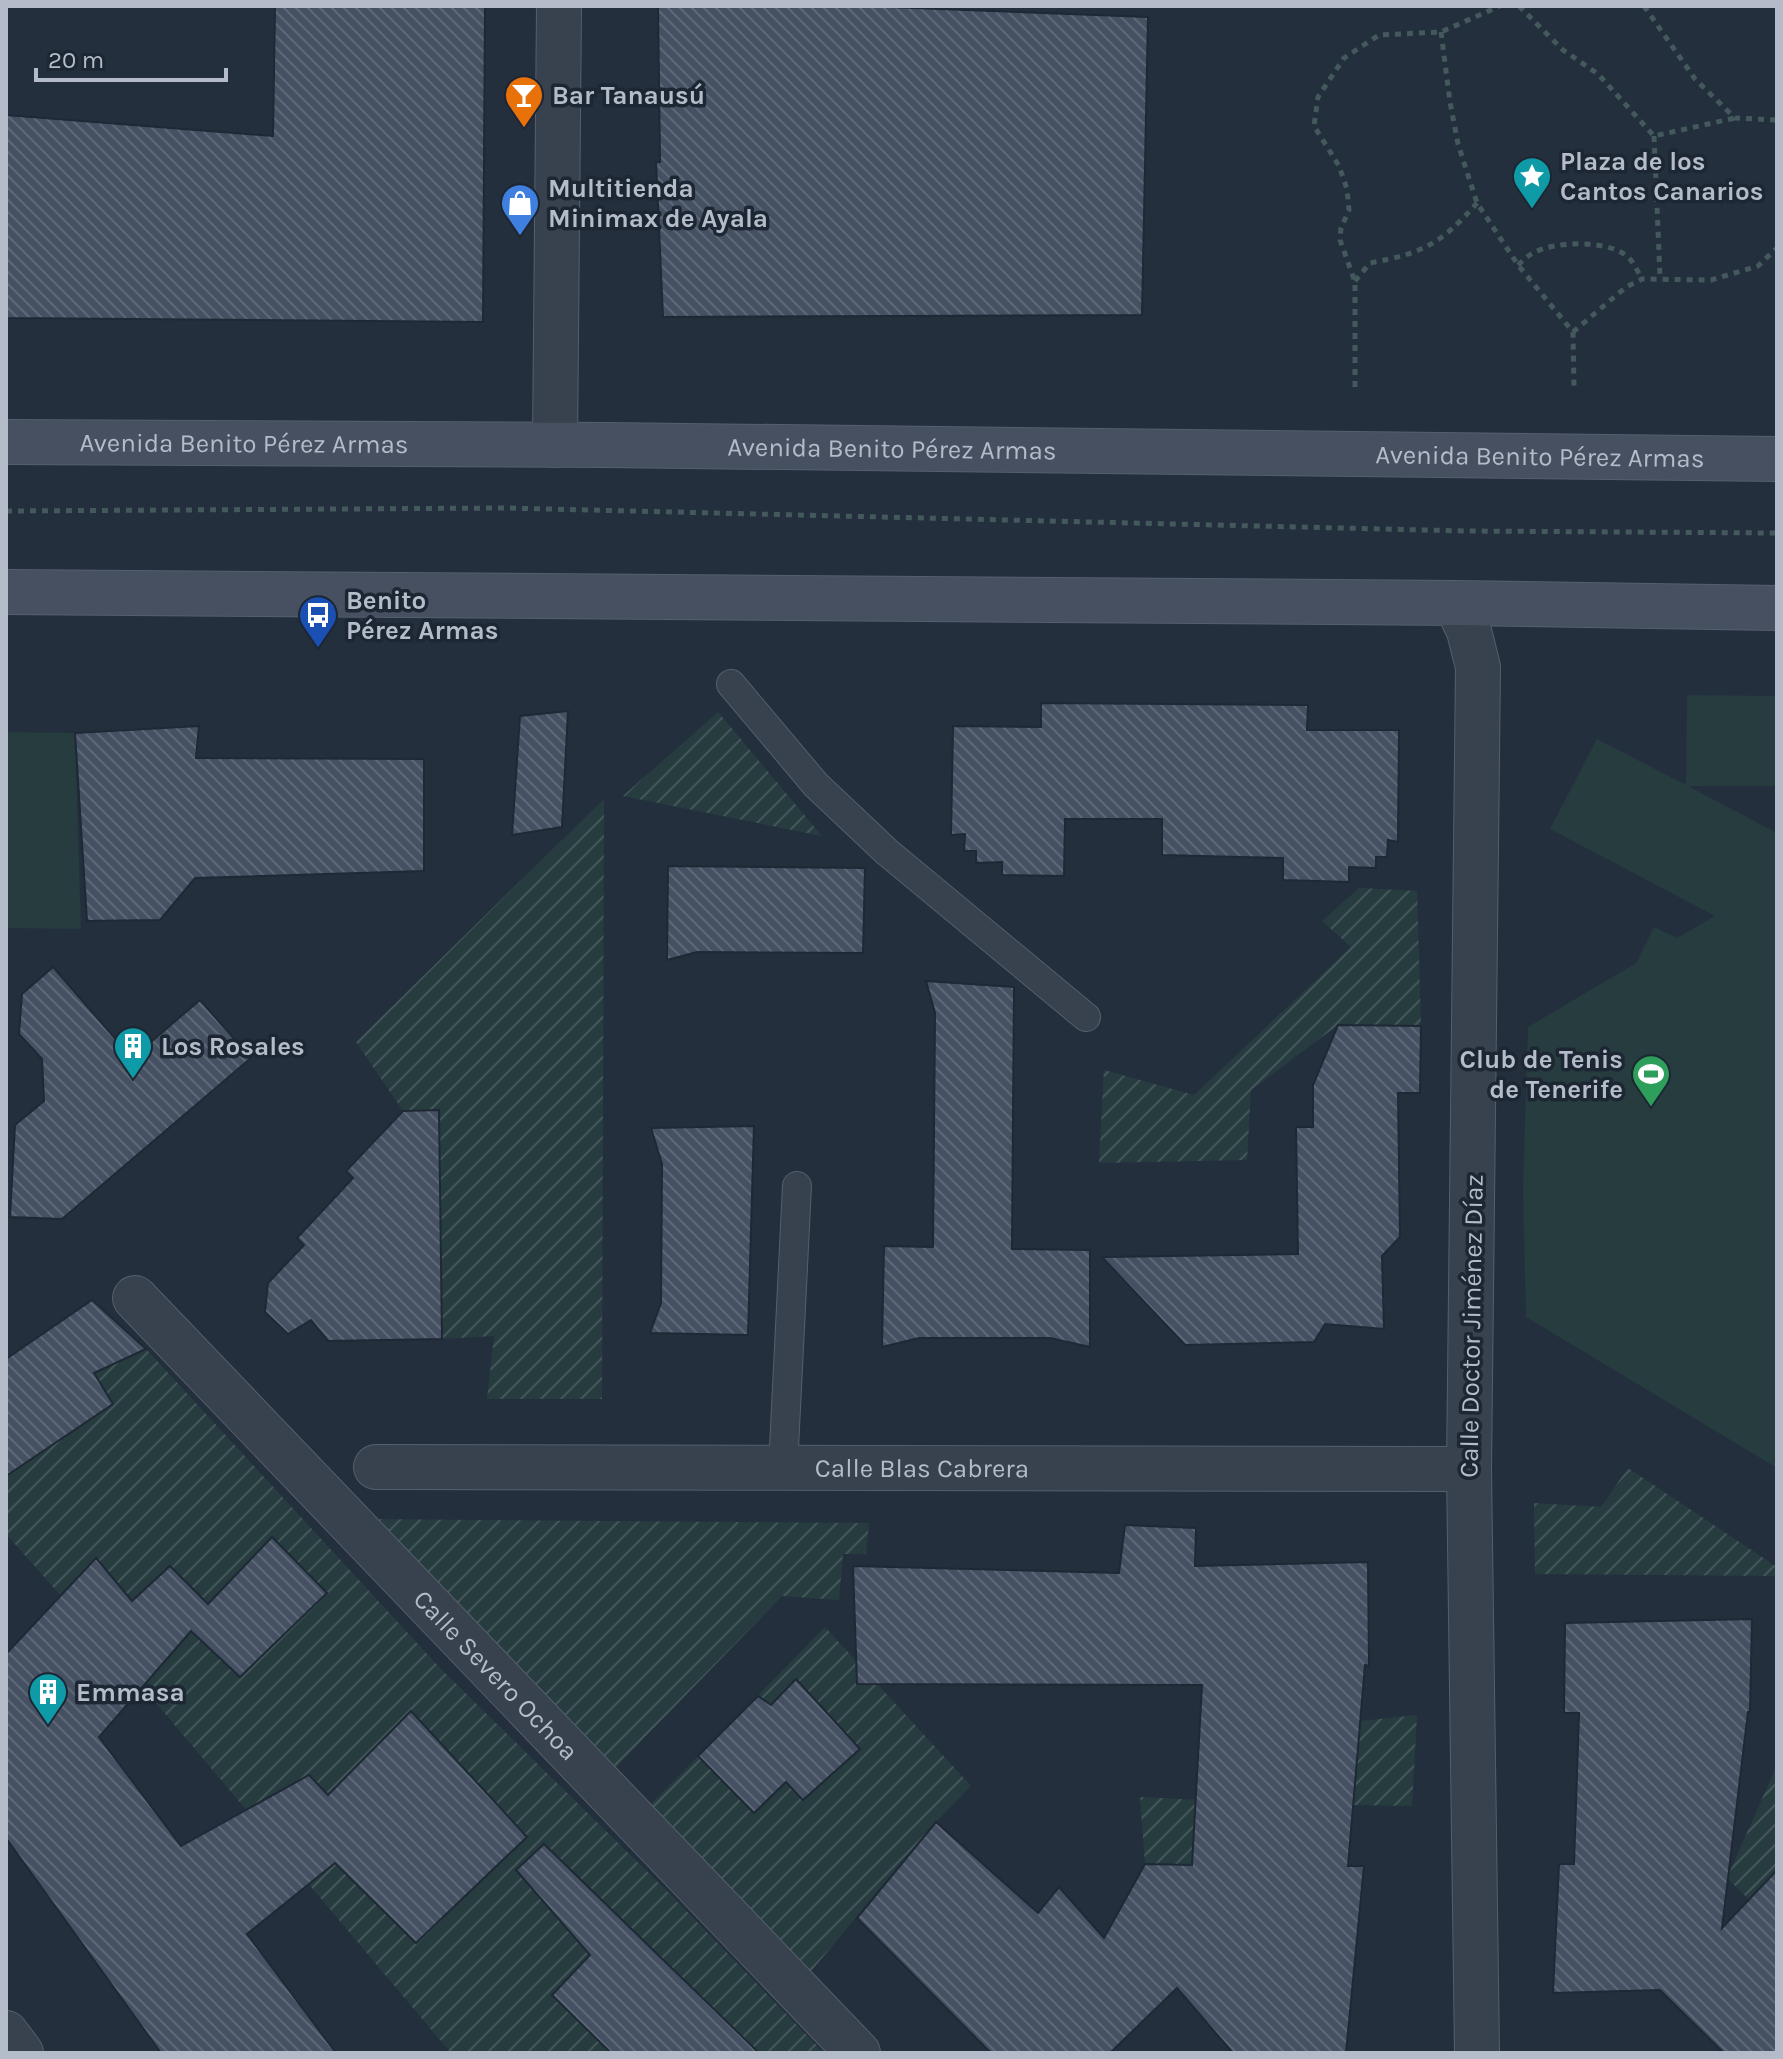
<svg xmlns="http://www.w3.org/2000/svg" width="1783" height="2059" viewBox="0 0 1783 2059" font-family="Karla,sans-serif">
	<style>
		.park { fill: #263c3f }
		.garden { fill: url(#garden-furrows) }
		.building { fill: url(#building-back-hatch); stroke: #1f2835; stroke-width: 2 }
		.lines { fill: none; stroke-linecap: round; stroke-linejoin: round }
		.lane-casing { stroke: #565f6c; stroke-width: 30 }
		.street-casing { stroke: #565f6c; stroke-width: 46 }
		.secondary-casing { stroke: #565f6c; stroke-width: 46 }
		.path { stroke: #44595c; stroke-width: 5; stroke-dasharray: 6 6; stroke-linecap: butt }
		.lane { stroke: #38414e; stroke-width: 28 }
		.street { stroke: #38414e; stroke-width: 44 }
		.secondary { stroke: #465061; stroke-width: 44 }
		.labels { text-anchor: middle; stroke-width: 7; stroke-linejoin: round; paint-order: stroke }
		.poi-label { font-size: 26px; font-weight: bold; fill: #b4bcc9; stroke: #1d2633; text-anchor: start }
		.street-label { font-size: 26px; fill: #b4bcc9; stroke: #1d2633 }
	</style>
	<defs>
		<pattern id="garden-furrows" width="10" height="10" patternUnits="userSpaceOnUse" patternTransform="scale(2)"><rect width="10" height="10" fill="#263c3f"/><path d="M-1 1l2-2M0 10L10 0M9 11l2-2" fill="none" stroke="#435659"/></pattern>
		<pattern id="building-back-hatch" width="6" height="6" patternUnits="userSpaceOnUse" patternTransform="scale(2)"><rect width="6" height="6" fill="#455162"/><path d="M-1 5l2 2M0 0l6 6M5-1l2 2" fill="none" stroke="#5d6877"/></pattern>
	</defs>
	<rect width="100%" height="100%" fill="#242f3e"/>
	<g class="park">
		<path d="M1687 695 1777 696V786H1688L1777 833V1468L1526 1317 1523 1189 1528 1027 1636 963 1654 927 1677 938 1715 916 1550 829 1597 739 1686 785Z"/>
		<path d="M6 732 75 733 81 929 6 928Z"/>
	</g>
	<g class="garden">
		<path d="M718 712 822 836 623 796Z"/>
		<path d="M604 799 602 1399H487L494 1336 442 1339 439 1110 403 1111 356 1042Z"/>
		<path d="M1359 888 1417 891 1421 1026 1338 1025 1251 1090 1247 1160 1099 1163 1104 1070 1194 1095 1351 947 1322 921Z"/>
		<path d="M146 1349 441 1669 668 1892 824 2053H451L157 1704 6 1534V1470L11 1473 94 1373Z"/>
		<path d="M1628 1468 1777 1567V1576L1535 1574 1534 1503 1601 1507Z"/>
		<path d="M364 1519 869 1523 866 1554H843L839 1600 782 1596 616 1767Z"/>
		<path d="M825 1627 971 1786 936 1822 808 1975 648 1807Z"/>
		<path d="M1417 1715 1412 1806 1353 1805 1360 1721Z"/>
		<path d="M1777 1765V1870L1773 1874 1777 1927 1727 1878Z"/>
		<path d="M1140 1797 1222 1801 1215 1865 1145 1864Z"/>
	</g>
	<g class="building">
		<path d="M275 6H485L483 322 6 318V115L273 136Z"/>
		<path d="M658 6H863L1148 17 1142 315 663 317 656 162H660Z"/>
		<path d="M1041 703 1308 705 1307 730H1399L1398 842 1388 840 1387 857H1376V868L1349 867V882L1283 880V858L1162 855V819H1065L1064 876 1002 875V862L976 863V851H964L965 834 951 835 953 726 1041 727Z"/>
		<path d="M568 711 562 827 512 835 520 716Z"/>
		<path d="M199 726 196 758 424 759V871L195 878 160 920 87 921 75 733Z"/>
		<path d="M668 866 865 868 863 953 697 952 667 960Z"/>
		<path d="M53 967 132 1058 200 1000 251 1058 62 1219 10 1217 15 1125 44 1101 42 1059 19 1034 22 994Z"/>
		<path d="M926 981 1014 987 1012 1249 1090 1250V1347L1050 1338H919L882 1347 884 1246 933 1247 935 1013Z"/>
		<path d="M1338 1025 1421 1026 1420 1093H1398L1400 1237 1382 1256 1384 1329 1325 1324 1314 1342 1185 1345 1102 1257 1298 1254 1296 1127H1313V1085Z"/>
		<path d="M439 1110 442 1339 328 1341 311 1320 288 1334 265 1312 268 1283 304 1245 297 1238 353 1178 346 1171 403 1111Z"/>
		<path d="M754 1126 748 1335 650 1333 661 1303 662 1164 651 1128Z"/>
		<path d="M92 1300 146 1349 94 1373 113 1404 6 1476V1359Z"/>
		<path d="M1125 1525 1196 1528 1195 1566 1368 1562 1369 1666 1365 1665 1348 1866H1364L1346 2053H1233L1177 1988 1110 2053H991L857 1918 936 1822 1038 1913 1059 1887 1104 1938 1145 1864 1192 1865 1202 1685 857 1684 853 1566 1119 1573Z"/>
		<path d="M272 1537 327 1593 240 1677 191 1631 99 1737 181 1846 309 1775 328 1795 411 1711 527 1837 416 1943 335 1863 247 1934 336 2053H161L6 1838V1654L96 1558 132 1601 170 1566 208 1604Z"/>
		<path d="M1752 1619 1750 1712H1748L1722 1928 1777 1870V2053H1724L1660 1990 1553 1993 1559 1864H1574L1579 1713H1564L1565 1623Z"/>
		<path d="M796 1679 860 1749 803 1800 786 1782 754 1813 698 1756 758 1696 771 1705Z"/>
		<path d="M544 1844 759 2053H611L552 1995 590 1955 516 1870Z"/>
	</g>
	<g class="lines">
		<defs>
			<g id="lane">
				<path d="M731 684 816 785 887 852 1086 1017"/>
				<path d="M783 1468 797 1186"/>
			</g>
			<g id="street">
				<path d="M555 445 559 6"/>
				<path d="M1456 603 1469 631 1478 667 1469 1469 1477 2053"/>
				<path id="s1" d="M135 1298 858 2053"/>
				<path id="s2" d="M376 1467 1469 1469"/>
				<path d="M6 2033 21 2053"/>
			</g>
			<g id="secondary">
				<path id="s3" d="M6 442 606 445 1777 459"/>
				<path d="M6 592 1456 603 1777 608"/>
			</g>
		</defs>
		<use href="#lane" class="lane-casing"/>
		<use href="#street" class="street-casing"/>
		<use href="#secondary" class="secondary-casing"/>
		<g class="path">
			<path d="M1519 6 1563 50 1598 74 1654 136 1735 118"/>
			<path d="M1644 6 1695 79 1735 118 1777 120"/>
			<path d="M1441 32 1450 102 1458 144 1477 203 1518 265 1573 332 1574 388"/>
			<path d="M1654 136 1660 277"/>
			<path d="M1518 265C1523 261 1527 256 1533 253 1554 241 1610 239 1629 258 1634 263 1638 272 1642 279"/>
			<path d="M1355 281 1370 263C1423 253 1441 244 1477 203"/>
			<path d="M1573 332 1626 287 1642 279 1711 280 1758 266 1777 248"/>
			<path d="M1355 387V282L1340 240 1341 228 1349 210 1347 189 1339 166 1314 126 1318 97 1344 58 1379 35 1441 32 1500 6"/>
			<path d="M6 511 506 508 1466 531 1777 533"/>
		</g>
		<use href="#lane" class="lane"/>
		<use href="#street" class="street"/>
		<use href="#secondary" class="secondary"/>
	</g>
	<defs>
		<symbol id="bar-pin" viewBox="-11 -11 22 30"><path d="M0 17L-7.5 6A9.5 9.5 0 1 1 7.5 6Z" fill="#e8710a" stroke="#1d2633"/><path d="M-6-5H6L.8 .8V4.5H3.5V6h-7V4.5H-.8V.8Z" fill="#fff"/></symbol>
		<symbol id="sight-pin" viewBox="-11 -11 22 30"><path d="M0 17L-7.5 6A9.5 9.5 0 1 1 7.5 6Z" fill="#0f9aa8" stroke="#1d2633"/><path d="M0-6L1.8-2.2L6-1.7L2.9 1.2L3.7 5.4L0 3.3L-3.7 5.4L-2.9 1.2L-6-1.7L-1.8-2.2Z" fill="#fff"/></symbol>
		<symbol id="shop-pin" viewBox="-11 -11 22 30"><path d="M0 17L-7.5 6A9.5 9.5 0 1 1 7.5 6Z" fill="#3f7fe0" stroke="#1d2633"/><path d="M-5-2.5h2.3a2.7 3.5 0 0 1 5.4 0H5L5.5 6h-11ZM-1.5-2.5h3a1.5 2.3 0 0 0-3 0Z" fill="#fff"/></symbol>
		<symbol id="bus-pin" viewBox="-11 -11 22 30"><path d="M0 17L-7.5 6A9.5 9.5 0 1 1 7.5 6Z" fill="#1a4fb4" stroke="#1d2633"/><path d="M-5-6H5V4H4V6H2V4H-2V6H-4V4H-5ZM-3.5-4V0h7V-4ZM-3.5 1.2v1.5H-2V1.2ZM2 1.2v1.5H3.5V1.2Z" fill="#fff"/></symbol>
		<symbol id="building-pin" viewBox="-11 -11 22 30"><path d="M0 17L-7.5 6A9.5 9.5 0 1 1 7.5 6Z" fill="#0f9aa8" stroke="#1d2633"/><path d="M-4-6H4V6H1V3H-1V6H-4ZM-2.5-4.3h1.7v1.8h-1.7ZM.8-4.3h1.7v1.8H.8ZM-2.5-1h1.7V.8h-1.7ZM.8-1h1.7V.8H.8Z" fill="#fff"/></symbol>
		<symbol id="stadium-pin" viewBox="-11 -11 22 30"><path d="M0 17L-7.5 6A9.5 9.5 0 1 1 7.5 6Z" fill="#2e9e5b" stroke="#1d2633"/><path d="M0-5a6.5 5 0 1 0 0 10a6.5 5 0 1 0 0-10ZM-3.5-1.8h7v3.6h-7Z" fill="#fff"/></symbol>
	</defs>
	<g fill-rule="evenodd">
		<use href="#bar-pin" x="502" y="73" width="44" height="60"/>
		<use href="#sight-pin" x="1510" y="154" width="44" height="60"/>
		<use href="#shop-pin" x="498" y="181" width="44" height="60"/>
		<use href="#bus-pin" x="296" y="593" width="44" height="60"/>
		<use href="#building-pin" x="111" y="1024" width="44" height="60"/>
		<use href="#stadium-pin" x="1629" y="1052" width="44" height="60"/>
		<use href="#building-pin" x="26" y="1670" width="44" height="60"/>
	</g>
	<g class="labels">
		<g class="poi-label">
			<text x="552" y="104">Bar Tanausú</text>
			<text x="1560" y="170">Plaza de los<tspan x="1560" dy="30">Cantos Canarios</tspan></text>
			<text x="548" y="197">Multitienda<tspan x="548" dy="30">Minimax de Ayala</tspan></text>
			<text x="346" y="609">Benito<tspan x="346" dy="30">Pérez Armas</tspan></text>
			<text x="161" y="1055">Los Rosales</text>
			<text x="1623" y="1068" text-anchor="end">Club de Tenis<tspan x="1623" dy="30">de Tenerife</tspan></text>
			<text x="76" y="1701">Emmasa</text>
		</g>
		<g class="street-label">
			<text dy="9" stroke="none"><textPath href="#s3" startOffset="238">Avenida Benito Pérez Armas</textPath></text>
			<text dy="9" stroke="none"><textPath href="#s3" startOffset="886">Avenida Benito Pérez Armas</textPath></text>
			<text dy="9" stroke="none"><textPath href="#s3" startOffset="1534">Avenida Benito Pérez Armas</textPath></text>
			<text transform="translate(1471 1326) rotate(-89)" y="9">Calle Doctor Jiménez Díaz</text>
			<text dy="9" stroke="none"><textPath href="#s2" startOffset="546">Calle Blas Cabrera</textPath></text>
			<text dy="9" stroke="none"><textPath href="#s1" startOffset="522">Calle Severo Ochoa</textPath></text>
		</g>
	</g>
	<rect width="1783" height="2059" fill="none" stroke="#b4bcc9" stroke-width="16"/>
	<path d="M36 68v12h190v-12" fill="none" stroke="#b4bcc9" stroke-width="4"/>
	<text x="48" y="68" font-size="24" fill="#b4bcc9" stroke="#1d2633" stroke-width="6" paint-order="stroke">20 m</text>
</svg>
